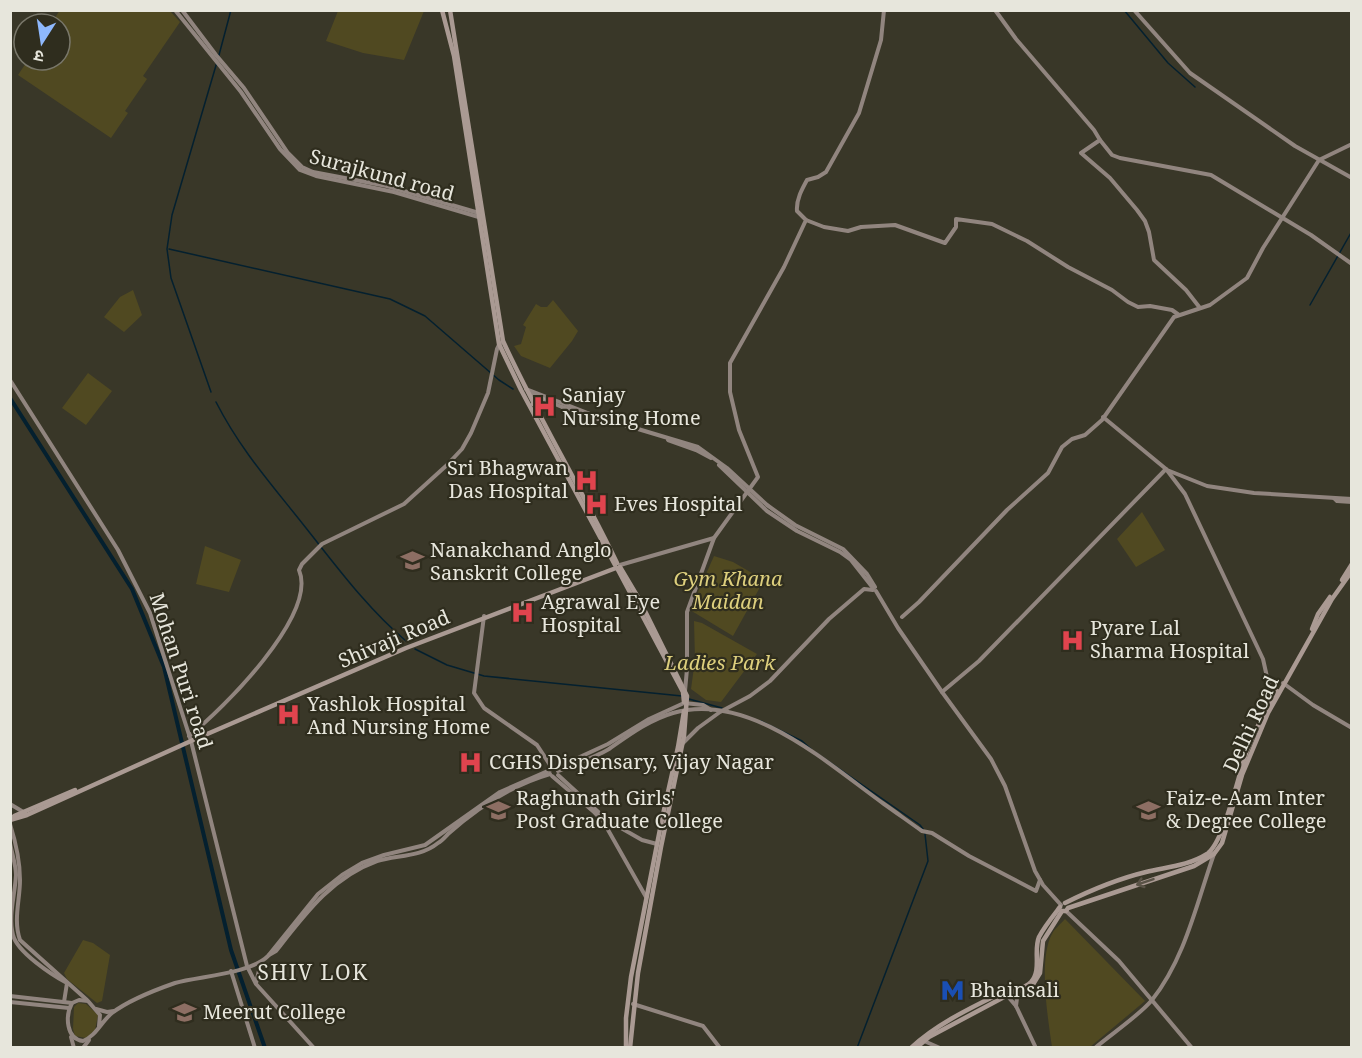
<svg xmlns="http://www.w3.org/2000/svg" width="1362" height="1058" viewBox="0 0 1362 1058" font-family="'Noto Serif','Noto Sans Devanagari',serif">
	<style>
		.green { fill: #504921 }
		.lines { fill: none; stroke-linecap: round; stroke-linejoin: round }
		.stream { stroke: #04202f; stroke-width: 1.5 }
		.canal { stroke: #04202f; stroke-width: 4 }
		.secondary { stroke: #91857f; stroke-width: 4 }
		.primary { stroke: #aa9a93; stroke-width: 4.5 }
		.oneway { stroke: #5a5347 }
		.labels { text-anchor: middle; stroke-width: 4.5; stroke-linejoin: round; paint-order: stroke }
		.street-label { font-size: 20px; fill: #e7e6dc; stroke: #2f2d1e }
		.poi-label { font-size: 20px; fill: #e7e6dc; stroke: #2f2d1e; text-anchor: start }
		.park-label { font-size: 20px; font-style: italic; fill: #ddcf7d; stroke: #2f2d1e }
		.neighbourhood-label { font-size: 21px; letter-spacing: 1.5px; fill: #e7e6dc; stroke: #2f2d1e }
	</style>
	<rect width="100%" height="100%" fill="#393728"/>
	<g class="green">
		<path d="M60 10 170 11 180 22 143 76 147 79 125 111 128 113 111 138 18 75 28 60H60V24H51Z"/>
		<path d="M338 11V10L424 11 404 60 363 53 326 41Z"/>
		<path d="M133 290 142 315 124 332 104 317 120 297Z"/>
		<path d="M553 300 578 331 572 341 550 368 521 356 514 346 521 344 526 327 523 325 536 304 541 307H547Z"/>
		<path d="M88 373 112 391 86 425 62 408Z"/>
		<path d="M1142 512 1165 550 1136 567 1117 539Z"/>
		<path d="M205 546 241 560 229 592 196 584Z"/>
		<path d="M714 556 733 562 764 580 733 636 690 610Z"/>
		<path d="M694 621 702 623 757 654 721 702 706 700 691 689 695 660Z"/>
		<path d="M1065 919 1145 1001 1090 1047H1052C1048 1019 1038 959 1052 934 1055 928 1061 924 1065 919Z"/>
		<path d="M83 940 93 943 110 955 102 1001 97 1003 67 979 64 973Z"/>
		<path d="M78 1003 86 1004 98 1015 95 1030 86 1038 75 1036 73 1029 74 1007Z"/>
	</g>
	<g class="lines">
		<g class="stream">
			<path d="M1124 10 1168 63 1195 87"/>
			<path d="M219 55 231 10"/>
			<path d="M169 249 390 299 425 316 499 380 513 389"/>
			<path d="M1310 305 1352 231"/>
			<path d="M211 392 171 278 167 249 172 215 217 62"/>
			<path d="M216 402C241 451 273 486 306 528 337 567 368 609 406 641"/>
			<path d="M415 649 447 665 484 676 682 696"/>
			<path d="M689 699 722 708"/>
			<path d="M761 721 802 741 811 749"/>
			<path d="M815 752 920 825 923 829"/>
			<path d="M857 1048 928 861 925 834"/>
		</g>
		<path class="canal" d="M10 398 132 589 164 667 231 950 265 1048"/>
		<g class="secondary">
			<path d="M175 10 241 92 280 149 300 170 316 176 394 192 482 218"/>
			<path d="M182 10 216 55 244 88 288 153 302 167 313 172 387 186 479 213"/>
			<path d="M995 10 1016 39 1094 130 1100 140 1081 153 1110 178 1137 210 1145 221 1149 232 1154 260 1186 290 1200 308"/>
			<path d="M1134 10 1190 73 1295 146 1352 178"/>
			<path d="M1100 140 1112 155 1120 158 1211 175 1311 235 1352 264"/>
			<path d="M806 220 824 227 848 231 861 227 895 225 945 243 956 227V219L992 224 1027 241 1068 267 1112 290 1128 302 1138 307 1150 306 1172 310 1179 315"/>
			<path d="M10 380 118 550 150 613 191 741 247 966 256 984 314 1048"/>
			<path d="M526 389 598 417 698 447 727 468 767 505 795 525 843 549 867 574 875 587"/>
			<path d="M529 393 562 407 598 419"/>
			<path d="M1103 417 1166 469 1185 494 1263 659 1269 686 1274 695"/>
			<path d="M668 440 696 450 711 458"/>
			<path d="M719 465 767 511 797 531 840 552 851 560 873 588"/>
			<path d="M1167 470 1207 486 1254 493 1352 499"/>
			<path d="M1334 498 1337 501 1352 502"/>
			<path d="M620 565 714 538"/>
			<path d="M876 591 898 628 942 692 991 759 1005 786 1035 871 1043 885 1061 905"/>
			<path d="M484 616 474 693 484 708 537 745 552 768"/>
			<path d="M902 617 919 602 1007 510 1048 473 1062 447 1072 439 1085 435 1102 420 1174 317 1210 305 1247 278 1263 248 1319 160 1352 144"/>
			<path d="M1283 683 1313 705 1352 728"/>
			<path d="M685 691 687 669V612L714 538 758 477 739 430 730 392V363L784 267 806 220 797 211C796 200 802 189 807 180L818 177 826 172 859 113 881 40 884 10"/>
			<path d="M942 692 979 661 1166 469"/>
			<path d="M189 736C222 710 318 615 299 570L302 564 322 544 404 504 447 465 462 449 471 433 488 393 497 349 500 343"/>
			<path d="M683 743 698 728 720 712 750 696 770 681 829 619 864 589 873 590"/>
			<path d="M556 768 608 744 649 719 684 703 703 705 711 710"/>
			<path d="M558 771C575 764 594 758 609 749 629 735 649 720 673 713 749 691 828 764 884 804 897 813 909 822 922 831L932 833 969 856 1036 891 1040 880"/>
			<path d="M558 775 607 820 642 840 657 844"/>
			<path d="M552 776 594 812 603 821 646 897"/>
			<path d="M10 804 25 813"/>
			<path d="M10 824C16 843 20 861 20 880 20 900 13 920 20 940L87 1000"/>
			<path d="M10 843C12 854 16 865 16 875 15 895 8 916 13 935 17 952 52 975 67 983L64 1002"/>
			<path d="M1066 911 1119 961 1192 1048"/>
			<path d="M269 955 276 951C305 914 332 877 377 861 398 855 421 857 438 843 442 841 445 837 448 834 477 808 512 785 550 774"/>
			<path d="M231 971 255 1048"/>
			<path d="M256 983 261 962"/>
			<path d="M1005 993 1016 1006 1036 1048"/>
			<path d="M10 996 72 1003"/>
			<path d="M10 1002 69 1008"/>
			<path d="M633 1004 703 1026 720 1048"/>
			<path d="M1016 1006 1018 990"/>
			<path d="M96 1009 107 1012 114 1011"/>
			<path d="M99 1026 100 1015 88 1001 79 1000 72 1003C65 1016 66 1039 83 1041 96 1036 101 1022 112 1013 129 1000 155 990 175 983 200 976 250 974 268 956L318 894 342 875 362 863 384 855 425 845 500 792 550 770"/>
			<path d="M71 1037 74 1048"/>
			<path d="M924 1041 940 1048"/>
			<path d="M83 1048 89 1040"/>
			<path d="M1095 1048C1110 1035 1141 1014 1152 1000 1185 959 1197 902 1214 854L1209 852"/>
		</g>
		<g class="primary">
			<path d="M442 10 454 56 499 344 521 390 615 565"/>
			<path d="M450 10 503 341C538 417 581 488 617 563"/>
			<path d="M533 404 543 399"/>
			<path d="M620 567 639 599 687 696 684 736 661 847 638 973 630 1048"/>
			<path d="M617 568 683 692 684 702"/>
			<path d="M1342 580 1352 564"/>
			<path d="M1312 629 1318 614 1330 597"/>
			<path d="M14 816 75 790"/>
			<path d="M10 820 27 815 191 741 406 648 616 568"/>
			<path d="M1065 903C1091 890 1117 879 1146 872 1166 867 1188 866 1207 854 1225 841 1239 771 1248 748 1256 728 1266 709 1277 691"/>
			<path d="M626 1048V1018L631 977 662 819 678 747 684 711"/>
			<path d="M911 1048C934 1026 968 1009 997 995 1008 990 1022 991 1031 982 1042 970 1033 951 1039 937 1044 927 1053 916 1060 907"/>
			<path d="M916 1048 929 1037 1006 996 1032 986 1040 973 1043 941 1062 911H1066L1068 908 1194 866 1214 854 1222 843 1242 775 1268 713 1332 599 1352 571"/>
		</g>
	</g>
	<defs><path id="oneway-shaft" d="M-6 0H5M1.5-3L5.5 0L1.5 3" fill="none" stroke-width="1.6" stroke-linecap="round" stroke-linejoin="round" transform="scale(1.5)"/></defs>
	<use class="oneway" href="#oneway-shaft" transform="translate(1145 882) rotate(161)"/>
	<defs>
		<symbol id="hospital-bare" viewBox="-9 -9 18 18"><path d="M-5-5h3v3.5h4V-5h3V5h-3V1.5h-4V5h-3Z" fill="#e0444e" stroke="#2f2d1e" stroke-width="2.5" paint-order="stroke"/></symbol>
		<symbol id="university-bare" viewBox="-9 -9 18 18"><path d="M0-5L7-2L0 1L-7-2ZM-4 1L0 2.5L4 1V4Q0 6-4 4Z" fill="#8d6e63" stroke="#2f2d1e" stroke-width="2.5" paint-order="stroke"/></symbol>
		<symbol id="metro-bare" viewBox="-9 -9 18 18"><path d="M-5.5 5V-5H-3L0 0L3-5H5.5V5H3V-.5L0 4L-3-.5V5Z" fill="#1a4fb4" stroke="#2f2d1e" stroke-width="2.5" paint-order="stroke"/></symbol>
	</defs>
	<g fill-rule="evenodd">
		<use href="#hospital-bare" x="528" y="390" width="33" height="33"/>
		<use href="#hospital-bare" x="570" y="464" width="33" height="33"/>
		<use href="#hospital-bare" x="580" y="488" width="33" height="33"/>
		<use href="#university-bare" x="396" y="544" width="33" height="33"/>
		<use href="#hospital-bare" x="506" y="596" width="33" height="33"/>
		<use href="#hospital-bare" x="1056" y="624" width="33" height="33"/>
		<use href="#hospital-bare" x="272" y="698" width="33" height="33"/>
		<use href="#hospital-bare" x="454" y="746" width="33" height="33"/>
		<use href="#university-bare" x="482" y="794" width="33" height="33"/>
		<use href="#university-bare" x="1132" y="794" width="33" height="33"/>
		<use href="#metro-bare" x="936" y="974" width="33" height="33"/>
		<use href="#university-bare" x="168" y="996" width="33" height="33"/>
	</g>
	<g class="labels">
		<g class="street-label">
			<text transform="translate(382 175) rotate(15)" y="7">Surajkund road</text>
			<text transform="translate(394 639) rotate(-23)" y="7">Shivaji Road</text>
			<text transform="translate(181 671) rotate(72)" y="7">Mohan Puri road</text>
			<text transform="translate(1251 724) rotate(-65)" y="7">Delhi Road</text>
		</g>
		<g class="poi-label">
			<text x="562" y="402">Sanjay<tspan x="562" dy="23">Nursing Home</tspan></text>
			<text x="568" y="475" text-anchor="end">Sri Bhagwan<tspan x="568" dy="23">Das Hospital</tspan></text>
			<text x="614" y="511">Eves Hospital</text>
			<text x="430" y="557">Nanakchand Anglo<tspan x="430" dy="23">Sanskrit College</tspan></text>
			<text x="541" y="609">Agrawal Eye<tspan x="541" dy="23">Hospital</tspan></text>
			<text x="1090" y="635">Pyare Lal<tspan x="1090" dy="23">Sharma Hospital</tspan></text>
			<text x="307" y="711">Yashlok Hospital<tspan x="307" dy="23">And Nursing Home</tspan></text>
			<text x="489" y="769">CGHS Dispensary, Vijay Nagar</text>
			<text x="516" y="805">Raghunath Girls'<tspan x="516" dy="23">Post Graduate College</tspan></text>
			<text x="1166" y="805">Faiz-e-Aam Inter<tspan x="1166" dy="23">&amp; Degree College</tspan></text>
			<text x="970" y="997">Bhainsali</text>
			<text x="203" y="1019">Meerut College</text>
		</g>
		<g class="park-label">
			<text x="728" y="586">Gym Khana<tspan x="728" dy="23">Maidan</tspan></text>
			<text x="720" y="670">Ladies Park</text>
		</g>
		<g class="neighbourhood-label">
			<text x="313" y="980">SHIV LOK</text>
		</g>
	</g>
	<rect width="1362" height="1058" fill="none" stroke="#e7e6dc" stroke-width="24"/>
	<g transform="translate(42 42) rotate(192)"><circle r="28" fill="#2f2d1e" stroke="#79776a" stroke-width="1.5"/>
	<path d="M0-4.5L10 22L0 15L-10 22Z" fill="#8eb8fd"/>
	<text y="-9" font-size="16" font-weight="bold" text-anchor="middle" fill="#e7e6dc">उ</text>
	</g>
</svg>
